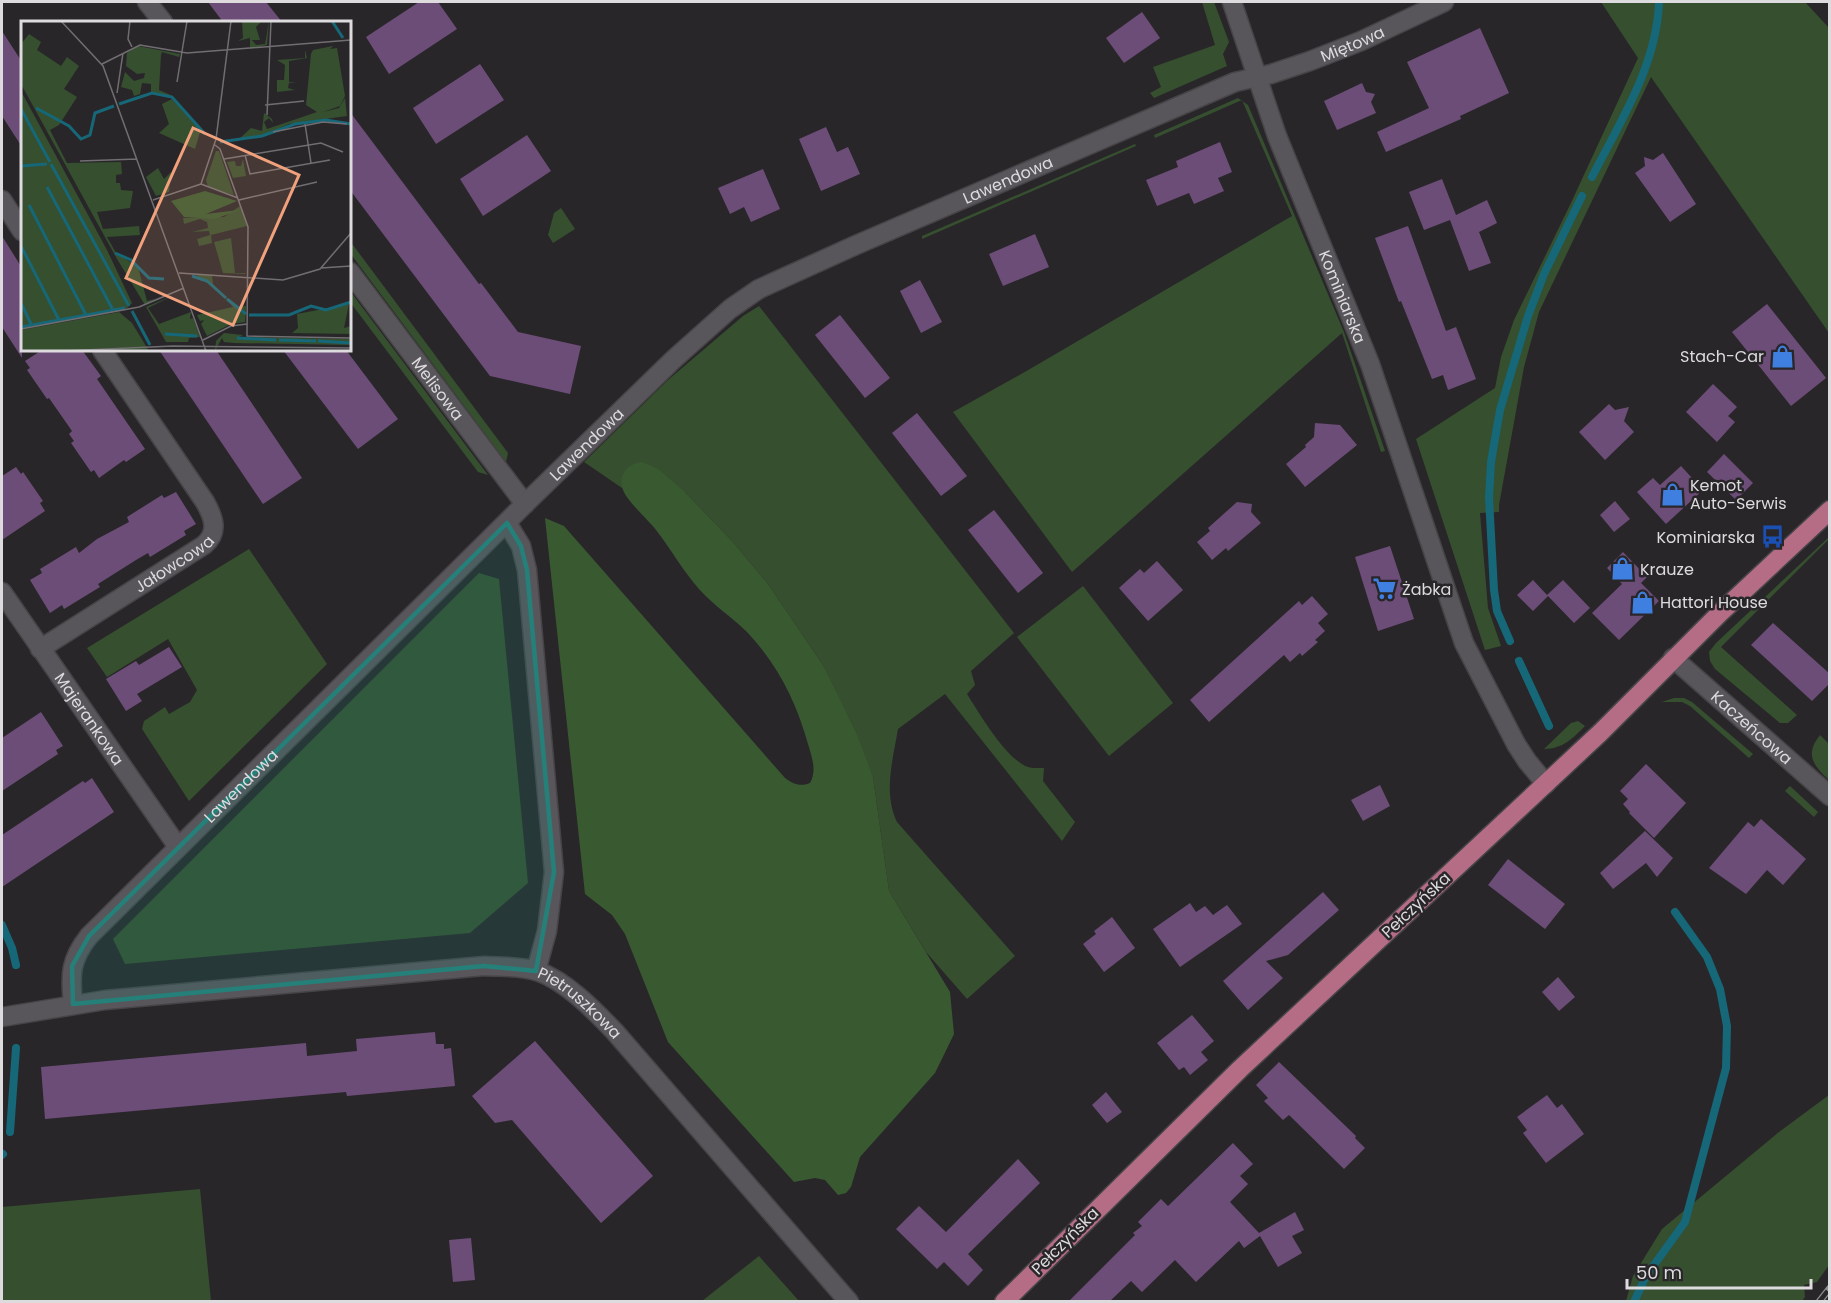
<svg xmlns="http://www.w3.org/2000/svg" width="1831" height="1303" font-family="Poppins,sans-serif">
<rect width="100%" height="100%" fill="#29262a"/>
<g fill="#354f2f">
<polygon points="1202,2 1214,2 1229,42 1223,54 1227,66 1154,98 1150,93 1161,87 1153,67 1215,45"/>
<polygon points="1601,2 1805,2 1829,28 1829,333 1651,77 1539,312 1524,367 1499,505 1499,512 1480,513 1488,608 1501,646 1485,650 1416,439 1495,388 1501,357 1514,320 1570,205 1638,58"/>
<polygon points="1238,98 1248,105 1344,332 1385,451 1381,452 1342,333 1072,572 953,412 1023,373 1292,216 1242,100 1155,138 1154,135"/>
<polygon points="1135,144 1136,146 922,239 922,236"/>
<polygon points="561,208 575,229 553,243 548,235 554,213"/>
<polygon points="350,241 508,453 506,462 350,253"/>
<polygon points="350,291 488,475 478,472 350,302"/>
<path d="M759,306L1014,633L971,671L975,685L967,694C979,713 1003,753 1022,764C1029,769 1037,768 1044,768L1043,781L1075,822L1062,841L945,694L898,729C893,759 883,793 897,822L1015,956L967,999L926,952L889,891L873,777L823,665L768,584L733,542L685,492L622,479V488L584,462L668,380L743,316Z"/>
<polygon points="1829,537 1829,539 1721,647 1797,715 1788,723 1780,723 1715,669 1710,661 1709,652 1716,643"/>
<polygon points="249,549 327,664 189,801 142,729 144,721 165,707 169,714 190,702 197,690 168,639 107,677 87,648"/>
<polygon points="479,573 499,579 528,883 470,933 125,964 113,939"/>
<polygon points="1083,586 1173,703 1109,756 1017,637"/>
<polygon points="1674,698 1684,698 1692,702 1753,754 1749,758 1690,706 1682,702 1662,702"/>
<path d="M1578,721L1585,726C1573,738 1563,749 1544,749L1571,723Z"/>
<path d="M1820,735L1829,744V780C1814,766 1804,755 1820,735Z"/>
<polygon points="1790,786 1818,812 1814,817 1785,791"/>
<polygon points="1829,1095 1829,1265 1817,1282 1804,1285 1805,1297 1802,1301 1626,1301 1633,1276 1662,1229 1779,1132"/>
<polygon points="200,1189 211,1301 2,1301 2,1207"/>
<polygon points="759,1256 799,1301 702,1301"/>
</g>
<path fill="#395a30" d="M642,462L658,469L685,492L733,542L768,584L823,665L857,735L873,777L889,891L950,992L954,1034L935,1073L860,1157L851,1187L846,1193L838,1195L825,1180L815,1178L794,1182L668,1042L625,934L612,915L585,894L545,518L564,526L785,778C793,784 800,787 810,783C817,771 812,757 808,744C796,701 778,665 747,632C732,617 713,605 699,589C683,571 671,549 656,530C647,518 625,500 622,487C619,473 629,463 642,462Z"/>
<g fill="none" stroke-linecap="round" stroke-linejoin="round">
<g stroke="#166778" stroke-width="8">
<path d="M1592,177C1620,122 1657,65 1659,2"/>
<polyline points="1510,641 1497,611 1494,590 1489,498 1491,462 1500,410 1528,316 1544,274 1582,196"/>
<polyline points="1519,661 1549,726"/>
<polyline points="2,925 12,948 16,965"/>
<polyline points="10,1132 16,1048"/>
<polyline points="2,1155 3,1154"/>
<polyline points="1634,1302 1646,1276 1685,1222 1726,1068 1727,1026 1720,989 1707,957 1675,912"/>
</g>
</g>
<g fill="#6c4d78">
<polygon points="208,2 266,2 282,22 223,22"/>
<polygon points="419,2 438,2 457,29 389,74 366,37"/>
<polygon points="1142,12 1160,38 1124,63 1106,38"/>
<polygon points="1480,28 1509,93 1460,116 1461,119 1386,152 1377,132 1429,108 1407,62"/>
<polygon points="2,31 22,62 22,147 2,116"/>
<polygon points="480,64 504,100 436,144 413,108"/>
<polygon points="1362,83 1366,92 1375,94 1371,102 1376,113 1337,130 1324,101"/>
<polygon points="350,112 479,284 481,283 518,332 581,346 570,394 490,376 350,190"/>
<polygon points="826,127 837,152 848,147 860,174 821,191 799,139"/>
<polygon points="527,135 551,171 483,216 460,179"/>
<polygon points="1220,142 1232,172 1218,178 1224,191 1194,204 1189,193 1157,206 1146,180 1178,167 1176,161"/>
<polygon points="1663,153 1696,204 1670,222 1635,173 1645,166 1644,157 1653,160"/>
<polygon points="763,169 780,209 751,222 744,207 730,214 718,188"/>
<polygon points="1442,179 1456,215 1487,200 1497,223 1479,232 1491,263 1469,271 1450,220 1424,230 1409,192"/>
<polygon points="1408,226 1446,331 1456,327 1476,379 1448,390 1443,375 1432,379 1401,301 1399,302 1375,238"/>
<polygon points="1035,234 1049,267 1003,286 989,254"/>
<polygon points="2,236 22,268 22,358 2,327"/>
<polygon points="920,280 942,322 921,333 900,291"/>
<polygon points="1767,304 1826,378 1791,406 1732,332"/>
<polygon points="840,315 890,378 865,398 815,335"/>
<polygon points="42,350 82,350 101,376 97,379 145,449 126,462 124,460 99,478 94,470 91,472 71,443 74,441 69,434 72,431 49,398 47,399 27,370 30,368 25,361"/>
<polygon points="159,350 216,350 302,478 263,504"/>
<polygon points="283,350 346,350 398,419 358,449"/>
<polygon points="1713,384 1737,407 1728,416 1735,422 1717,442 1686,412"/>
<polygon points="1609,404 1615,410 1629,407 1624,421 1634,432 1605,460 1579,432"/>
<polygon points="917,413 967,476 941,496 892,433"/>
<polygon points="1315,423 1340,425 1357,445 1305,487 1286,464 1306,447 1305,445 1314,437"/>
<polygon points="1724,454 1753,483 1736,500 1707,472"/>
<polygon points="1681,466 1703,490 1666,524 1637,492 1653,478 1660,485"/>
<polygon points="16,467 21,474 23,472 43,501 40,503 45,511 2,540 2,476"/>
<polygon points="176,492 196,524 184,531 186,535 150,557 148,553 136,560 98,584 100,587 64,609 62,605 50,613 30,580 42,573 40,569 76,547 79,553 97,539 129,522 127,517 162,495 164,498"/>
<polygon points="1615,501 1630,519 1614,532 1600,515"/>
<polygon points="1237,502 1252,504 1251,512 1261,523 1228,551 1226,548 1212,560 1197,542 1210,531 1208,528"/>
<polygon points="994,510 1043,573 1018,593 968,530"/>
<polygon points="1390,546 1414,619 1378,631 1355,557"/>
<polygon points="1623,552 1647,577 1641,583 1659,601 1619,640 1592,613 1622,584 1607,568"/>
<polygon points="1157,561 1183,590 1148,621 1119,588 1140,569 1144,573"/>
<polygon points="1533,580 1547,595 1563,580 1590,608 1574,623 1548,596 1533,611 1517,595"/>
<polygon points="1312,596 1328,614 1318,623 1325,631 1315,640 1318,642 1302,656 1300,653 1290,662 1284,655 1209,722 1190,700 1299,601 1302,605"/>
<polygon points="1773,623 1830,674 1830,683 1812,701 1751,645"/>
<polygon points="169,647 182,667 137,694 142,701 126,711 106,679 136,661 139,665"/>
<polygon points="41,712 63,746 56,750 58,754 2,791 2,738"/>
<polygon points="1646,764 1686,803 1654,838 1629,813 1630,812 1623,804 1628,799 1620,791"/>
<polygon points="92,778 114,812 2,887 2,835 83,781 85,783"/>
<polygon points="1380,785 1390,806 1363,821 1351,800"/>
<polygon points="1761,819 1806,859 1783,885 1767,870 1746,894 1709,868 1748,822 1754,827"/>
<polygon points="1645,831 1673,858 1657,877 1646,863 1613,889 1600,873"/>
<polygon points="1508,859 1565,904 1545,929 1488,885"/>
<polygon points="1323,892 1339,910 1288,955 1266,961 1283,978 1248,1010 1223,981"/>
<polygon points="1190,903 1196,912 1205,906 1213,915 1227,905 1242,924 1180,967 1153,929"/>
<polygon points="1112,917 1135,948 1104,972 1083,944 1096,934 1094,931"/>
<polygon points="1558,977 1575,997 1559,1011 1542,992"/>
<polygon points="1192,1015 1214,1041 1201,1052 1208,1060 1190,1075 1184,1067 1179,1070 1157,1043"/>
<polygon points="435,1032 436,1044 444,1044 444,1049 451,1048 455,1086 347,1096 346,1092 45,1119 41,1067 306,1043 307,1056 357,1051 356,1039"/>
<polygon points="535,1041 653,1176 601,1223 512,1120 495,1123 472,1096"/>
<polygon points="1279,1062 1356,1136 1355,1138 1365,1148 1344,1169 1289,1115 1283,1120 1264,1101 1268,1098 1256,1085"/>
<polygon points="1106,1092 1122,1112 1107,1123 1092,1105"/>
<polygon points="1547,1095 1557,1108 1562,1104 1584,1134 1546,1163 1523,1133 1527,1130 1517,1117"/>
<polygon points="1233,1143 1253,1164 1240,1176 1248,1184 1230,1202 1259,1233 1295,1212 1304,1230 1292,1236 1302,1253 1278,1267 1260,1236 1244,1248 1239,1241 1196,1282 1175,1260 1142,1292 1131,1281 1109,1302 1068,1302 1135,1235 1133,1233 1142,1226 1138,1222 1161,1199 1168,1206"/>
<polygon points="1018,1159 1040,1183 968,1254 983,1270 968,1286 944,1262 937,1269 896,1229 919,1206 946,1232"/>
<polygon points="471,1238 475,1280 453,1282 449,1240"/>
</g>
<g fill="none" stroke-linecap="round" stroke-linejoin="round">
<defs>
<g id="minor">
<polyline points="147,2 163,22"/>
<path id="s1" d="M1232,2L1277,136L1370,364L1464,643L1516,744L1527,761L1546,784"/>
<polyline points="2,200 22,231"/>
<path id="s2" d="M350,272L525,504"/>
<polyline points="507,523 521,546 527,570 554,872 547,931 536,971"/>
<path id="s3" d="M2,592L178,847"/>
<path id="s4" d="M40,649L204,545C219,532 214,518 205,502L102,350"/>
<path id="s5" d="M1673,658L1830,796"/>
<path id="s6" d="M73,1004C70,975 70,960 89,936L533,496L674,359L730,309L759,289L856,245L1235,82L1271,74L1310,61L1361,41L1444,2"/>
<path id="s7" d="M2,1017L105,1000L484,966C501,967 521,966 537,971C566,981 594,1010 615,1032L849,1302"/>
</g>
<polyline id="major" points="1004,1302 1240,1069 1601,732 1720,613 1830,510"/>
</defs>
<use href="#minor" stroke="#474448" stroke-width="21"/>
<use href="#major" stroke="#474448" stroke-width="21"/>
<use href="#minor" stroke="#59565b" stroke-width="18"/>
<use href="#major" stroke="#b46d85" stroke-width="18"/>
<defs>
<polyline id="rail" points="1819,1302 1830,1288"/>
</defs>
<use href="#rail" stroke="#939094" stroke-width="7"/>
<use href="#rail" stroke="#29262a" stroke-width="4.5" stroke-dasharray="14" stroke-linecap="butt"/>
</g>
<path fill="#248079" fill-opacity="0.2" stroke="#248079" stroke-width="4.5" stroke-linejoin="round" d="M507,523L521,546L527,570L554,872L536,971L484,966L73,1004L72,966L89,936Z"/>
<defs>
<symbol id="shop-bare" viewBox="-9 -9 18 18"><path d="M-5-2.5h2.3a2.7 3.5 0 0 1 5.4 0H5L5.5 6h-11ZM-1.5-2.5h3a1.5 2.3 0 0 0-3 0Z" fill="#3f7fe0" stroke="#29262a" stroke-width="2.5" paint-order="stroke"/></symbol>
<symbol id="bus-bare" viewBox="-9 -9 18 18"><path d="M-5-6H5V4H4V6H2V4H-2V6H-4V4H-5ZM-3.5-4V0h7V-4ZM-3.5 1.2v1.5H-2V1.2ZM2 1.2v1.5H3.5V1.2Z" fill="#1a4fb4" stroke="#29262a" stroke-width="2.5" paint-order="stroke"/></symbol>
<symbol id="supermarket-bare" viewBox="-9 -9 18 18"><path d="M-6-5.5h2.5l.6 2H6L4.5 2H-2.5L-4.4-4H-6ZM-1.5 3.2a1.3 1.3 0 1 0 .1 0ZM3 3.2a1.3 1.3 0 1 0 .1 0Z" fill="#3f7fe0" stroke="#29262a" stroke-width="2.5" paint-order="stroke"/></symbol>
</defs>
<g fill-rule="evenodd">
<use href="#shop-bare" x="1766" y="340" width="33" height="33"/>
<use href="#shop-bare" x="1656" y="478" width="33" height="33"/>
<use href="#bus-bare" x="1756" y="520" width="33" height="33"/>
<use href="#shop-bare" x="1606" y="552" width="33" height="33"/>
<use href="#supermarket-bare" x="1368" y="572" width="33" height="33"/>
<use href="#shop-bare" x="1626" y="586" width="33" height="33"/>
</g>
<g text-anchor="middle" dominant-baseline="central" stroke-width="5" stroke-linejoin="round" paint-order="stroke">
<g font-size="16" fill="#dddbde" stroke="#29262a">
<text stroke="none"><textPath href="#s6" startOffset="1647">Miętowa</textPath></text>
<text stroke="none"><textPath href="#s6" startOffset="1276">Lawendowa</textPath></text>
<text stroke="none"><textPath href="#s1" startOffset="315">Kominiarska</textPath></text>
<text stroke="none"><textPath href="#s2" startOffset="146">Melisowa</textPath></text>
<text stroke="none"><textPath href="#s6" startOffset="772">Lawendowa</textPath></text>
<text stroke="none"><textPath href="#s4" startOffset="159">Jałowcowa</textPath></text>
<text stroke="none"><textPath href="#s3" startOffset="154">Majerankowa</textPath></text>
<text stroke="none"><textPath href="#s5" startOffset="105">Kaczeńcowa</textPath></text>
<text stroke="none"><textPath href="#s6" startOffset="286">Lawendowa</textPath></text>
<text transform="translate(1416 905) rotate(-43)">Pełczyńska</text>
<text stroke="none"><textPath href="#s7" startOffset="592">Pietruszkowa</textPath></text>
<text transform="translate(1065 1241) rotate(-45)">Pełczyńska</text>
</g>
<g font-size="16" fill="#dddbde" stroke="#29262a" text-anchor="start">
<text x="1764" y="356" text-anchor="end">Stach-Car</text>
<text x="1690" y="485">Kemot<tspan x="1690" dy="18">Auto-Serwis</tspan></text>
<text x="1755" y="537" text-anchor="end">Kominiarska</text>
<text x="1640" y="569">Krauze</text>
<text x="1402" y="589">Żabka</text>
<text x="1660" y="602">Hattori House</text>
</g>
</g>
<g transform="translate(21 21)">
<rect width="330" height="330" fill="#29262a"/>
<path d="M221,0H241L235,6L239,19H231L235,24L244,23L248,0L246,24L229,28V17L217,20L222,17ZM8,13L20,21L16,29L40,45L46,36L58,45L43,68L56,76L38,104L29,109L46,142L100,141L101,153L95,154V162H99L100,169L112,170L109,187L76,191L82,208L118,205L119,214L86,216L95,232L117,246L126,280L134,278L124,284L96,238L0,63V23ZM117,25L159,33L158,36L141,31L140,34L138,69L152,75L130,72V63L121,62L119,73L113,75L111,69L100,66L104,51L113,60L123,57L124,52L116,53L105,45L106,32ZM312,25L309,28L316,27L324,75L319,85L302,91L318,87L324,77L326,95L268,103L241,115L218,118L230,107L241,110L243,92L251,98L252,102L248,97L243,101L246,108L296,91L285,84L290,33L292,29ZM284,29L286,37L268,40V61L275,62H268L267,67L274,69L256,71V59H263L264,44L256,39L284,37ZM0,70L86,229L111,282L106,287L0,307ZM151,78L180,108L174,128L138,112L148,103L141,83ZM195,130H198L213,174L187,166L185,159ZM222,138L225,155L212,157L206,141L214,140L215,145H220ZM137,147L143,158L150,151L148,171L135,175L125,156ZM219,185L226,205L190,214L191,222L178,225L176,218L189,214L188,210L171,211L187,207L186,201L179,198L163,203L162,197L203,196ZM210,217L214,252H225V244V252L224,253L202,252L191,251L202,252L193,221ZM175,254H191L192,263L214,286L225,285L224,301L210,303L186,315L180,303L183,299L179,300L176,294L212,286L197,269ZM151,275L127,287L138,303L170,291L169,298L172,297L179,316L168,317L167,321H145L125,286ZM328,283L323,307L330,305V313L271,312L277,307L276,293ZM98,291L111,302L128,330H0V309ZM203,312L222,314L218,316L330,318V324L213,322L203,321L201,317L194,330L195,320Z" fill="#354f2f"/>
<path d="M184,170L216,180L185,193L218,189L194,198L163,196L150,180Z" fill="#395a30"/>
<path fill="none" stroke="#166778" stroke-width="3" d="M311,0L322,17M98,83L131,72L151,76L184,113M15,87L48,105L60,118L69,114L74,92L93,85M0,88L29,141M199,121L241,115L274,103L305,99L330,103M30,143L108,285M0,145L26,143M26,166L92,289M8,184L65,294M0,225L38,299M94,232L110,239L128,257L143,258M171,255L186,260L205,277M206,278L225,293M0,282L10,303M111,290L129,324M228,294H268L290,285L305,289L330,281M0,306L104,287M144,313L176,315M216,317L255,319M258,319L295,320M297,320L330,322"/>
<path fill="none" stroke="#716e72" stroke-width="1.5" d="M40,0L82,45L185,330M109,0L107,18L111,26M81,43L119,24L166,32L330,19M156,61L166,0M96,72L102,32M244,84L283,80M246,94L250,0M284,103L290,142M252,111L302,101L326,103M194,124L199,128L227,206L226,315L330,317M224,134L229,153L309,139M203,138L300,122L322,131M59,140L116,138M180,163L195,118L210,0M180,163L217,177M132,179L180,163M218,179L296,161M300,247L330,245M158,252L262,259L299,248L330,212M0,308L118,286L163,267M182,319L210,305L226,303M41,330L152,325L330,327"/>
<path fill="#f1a17c" fill-opacity="0.15" stroke="#f1a17c" stroke-width="3" d="M172,107L278,154L212,304L105,257Z"/>
<rect width="330" height="330" fill="none" stroke="#dddbde" stroke-width="3"/>
</g>
<rect width="1831" height="1303" fill="none" stroke="#dddbde" stroke-width="6"/>
<path d="M1627 1279v9h184v-9" fill="none" stroke="#dddbde" stroke-width="3"/>
<text x="1636" y="1279" font-size="18" fill="#dddbde" stroke="#29262a" stroke-width="4.5" paint-order="stroke">50 m</text>
</svg>
